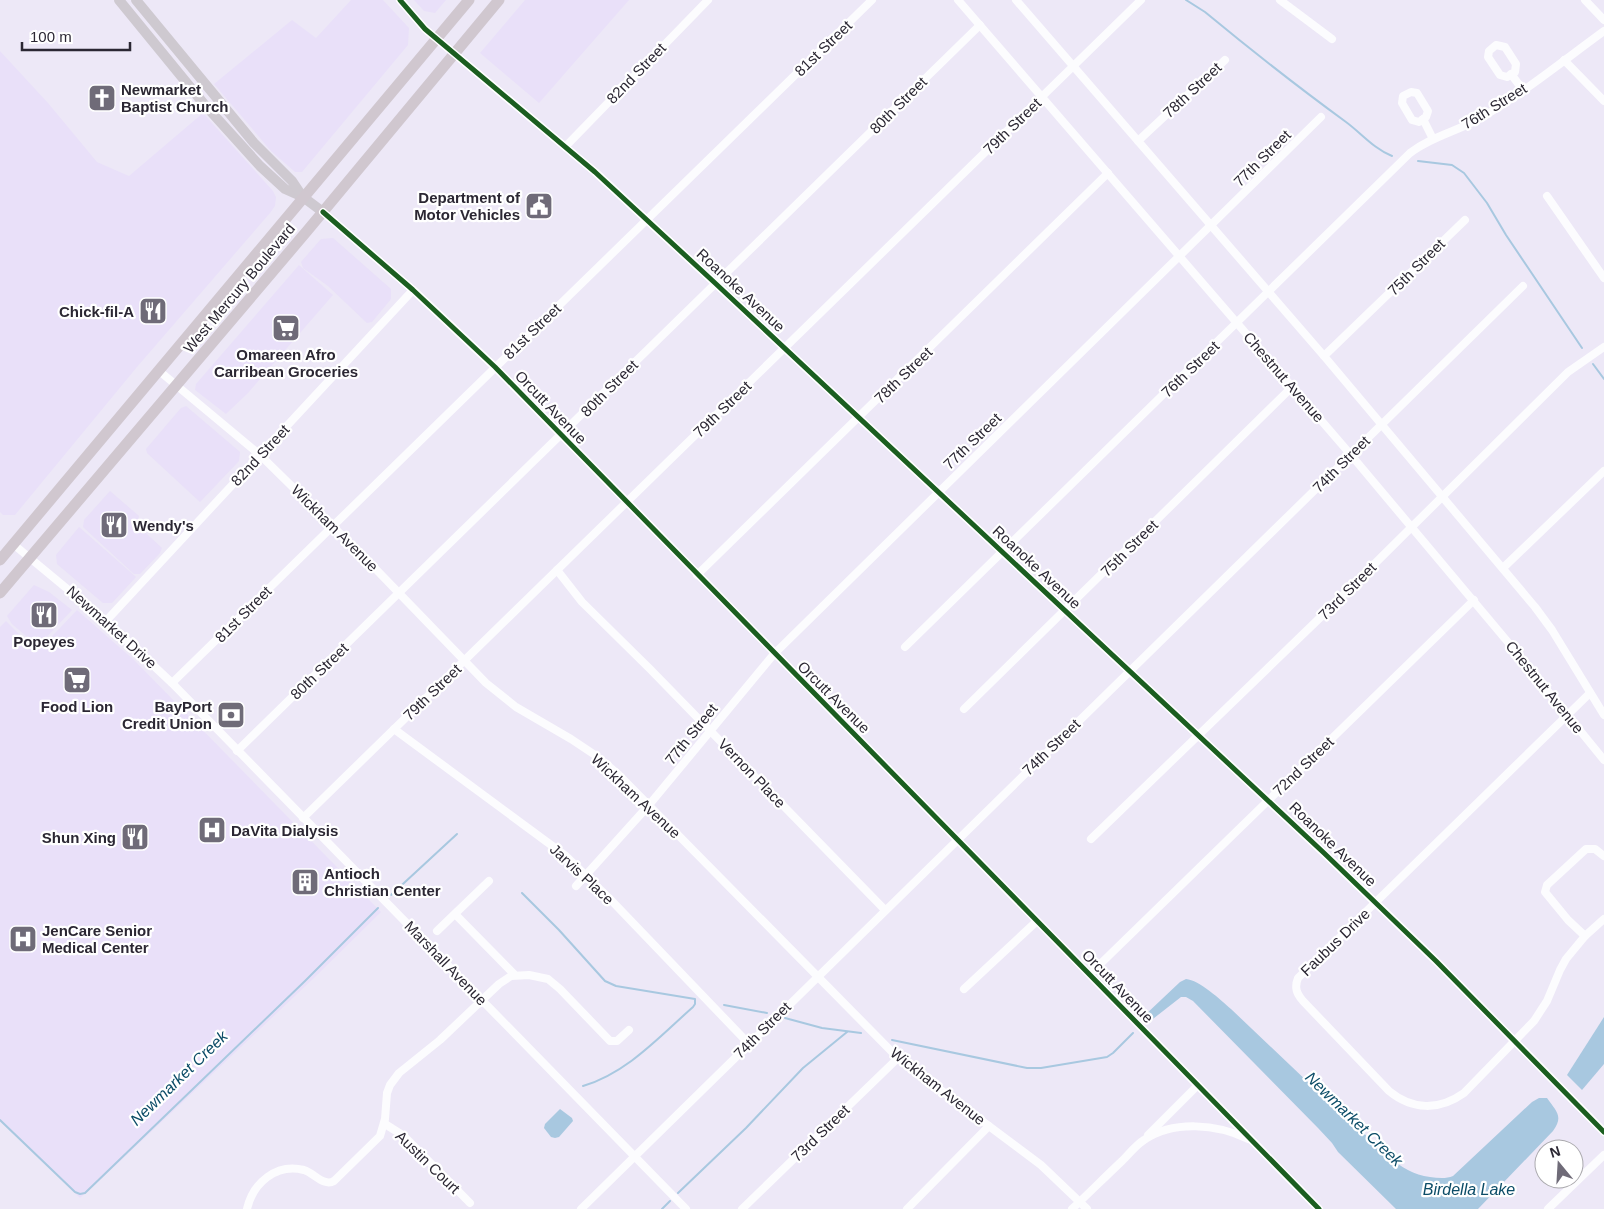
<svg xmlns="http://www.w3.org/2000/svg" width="1604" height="1209" font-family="Helvetica,sans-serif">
<rect width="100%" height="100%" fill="#ede8f7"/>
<g fill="#e9e0f9">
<polygon points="351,0 383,0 409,28 408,45 302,172 295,172 271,151 214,84 292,20 316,38"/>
<polygon points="414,0 446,0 435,13 424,11"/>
<polygon points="525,0 629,0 539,103 480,53"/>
<polygon points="0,51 48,103 97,162 129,176 203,113 273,191 276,197 275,206 270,213 137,367 15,515 3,515 0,512"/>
<polygon points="333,238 391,289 391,299 372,322 367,323 328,286 303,268 301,262 321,239"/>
<polygon points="299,265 333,295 248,393 226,414 195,390 196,384"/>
<polygon points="186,406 240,452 239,461 200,502 147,453 146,449 181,408"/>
<polygon points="110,491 139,516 137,525 162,548 160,553 140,574 134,574 83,527 84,520"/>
<polygon points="79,527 136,577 112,603 103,603 57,564 56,555"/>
<polygon points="34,585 49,592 72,610 38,646 12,624 7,616"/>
<polygon points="77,610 134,660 381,912 315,977 97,1183 80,1198 0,1120 0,627 6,621 37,652"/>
</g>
<g fill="#a8c8e0">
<path d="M1186,979C1199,980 1221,1000 1231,1009L1352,1124L1355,1125C1378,1145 1398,1173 1430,1177C1438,1178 1446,1179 1453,1176L1532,1102L1539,1098H1547C1556,1111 1564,1116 1553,1131L1478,1209H1396L1338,1152L1332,1143L1318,1128L1193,1001L1186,997H1181L1149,1022L1144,1016L1180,982Z"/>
<polygon points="1604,1017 1604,1064 1582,1090 1567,1075"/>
<polygon points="560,1109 572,1118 573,1121 559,1137 555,1138 551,1137 544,1128 545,1124"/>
</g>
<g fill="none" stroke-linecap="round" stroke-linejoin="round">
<g stroke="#a8c8e0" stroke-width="2">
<path d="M1186,0L1205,12C1251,50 1298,87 1346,122C1361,133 1374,149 1392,156"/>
<polyline points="1418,161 1452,165 1464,173 1487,203 1506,235 1582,348"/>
<polyline points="1593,364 1604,379"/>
<path d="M522,893L559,930L605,981L616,986L695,999V1004L693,1007C659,1037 627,1073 583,1086"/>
<polyline points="391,895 457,834"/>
<polyline points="724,1005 767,1013"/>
<polyline points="785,1018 822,1028 861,1033"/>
<polyline points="892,1040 1027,1068 1041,1068 1107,1057 1113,1053 1133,1033"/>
<polyline points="0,1120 75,1192 80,1194 85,1193 305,981 378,908"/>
<polyline points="678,1193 746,1128 803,1068 847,1032"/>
<polyline points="662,1209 670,1201"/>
</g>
<g stroke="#fcfcfe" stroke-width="8">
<polyline points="400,0 425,29 595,172 715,283 1324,853 1436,961 1604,1132"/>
<polyline points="958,0 1351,455 1512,647 1604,760"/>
<polyline points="1016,0 1324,356 1535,607 1552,630 1604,715"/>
<polyline points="1280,0 1332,39"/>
<polyline points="1585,0 1604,20"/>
<polygon points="1496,45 1505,47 1516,64 1515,72 1507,77 1500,75 1488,57 1489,51"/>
<polyline points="1564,60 1604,101"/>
<polyline points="1511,74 1523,90"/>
<polygon points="1411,92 1417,93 1428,111 1426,117 1419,122 1412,120 1402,103 1403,96"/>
<polyline points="1423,119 1433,139"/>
<polyline points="1138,141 1225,60"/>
<polyline points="565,147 708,0"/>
<polyline points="1547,196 1604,278"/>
<polyline points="323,212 413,290 495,367 1319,1209"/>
<polyline points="1324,356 1465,220"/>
<polyline points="158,370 260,455 366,559 486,683 516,707 571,739 595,755 618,774 898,1058 1041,1165 1087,1209"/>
<polyline points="13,544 106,621 172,683 686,1209"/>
<polyline points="1503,568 1604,471"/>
<polyline points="557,570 582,602 650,669 885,910"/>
<polyline points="697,575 1108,173"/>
<polyline points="106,621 413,290"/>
<path d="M905,647L1410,153C1432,136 1459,131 1482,117C1525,92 1564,60 1604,31"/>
<polyline points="172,683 872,0"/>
<polyline points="964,709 1292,387"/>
<polyline points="394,729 566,856 610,899 749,1044"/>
<polyline points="237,751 980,25"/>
<polyline points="303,818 1141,0"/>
<polyline points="1091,839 1328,610 1568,372 1604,347"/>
<polyline points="1604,856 1595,849 1586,849 1547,885 1545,892 1568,920 1585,936 1604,919"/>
<polyline points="576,886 649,805 774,654 1321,117"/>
<polyline points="455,914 514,974"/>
<polyline points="437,931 489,881"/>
<path d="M1585,936L1566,959L1560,970L1547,1001L1534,1021L1464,1093C1439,1111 1412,1110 1389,1091L1303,1001C1297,994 1294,988 1298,978L1590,693"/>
<polyline points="1090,974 1474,600"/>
<polyline points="964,989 1037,921"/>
<polyline points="385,1124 404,1136 470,1203"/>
<polyline points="1148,1135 1198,1085"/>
<path d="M247,1209C253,1183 276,1163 304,1170C314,1173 324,1187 334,1181L380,1136L385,1119L387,1093L390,1085L399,1073L440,1040L499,984L511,976L529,975L548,979L560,989L610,1041H617L629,1030"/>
<polyline points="581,1209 1523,286"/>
<polyline points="742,1209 898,1058"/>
<polyline points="907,1209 989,1126"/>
<path d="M1072,1209C1089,1193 1105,1177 1122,1161C1129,1154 1136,1145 1144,1140C1174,1120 1217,1124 1248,1139"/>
<polyline points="1548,1209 1604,1155"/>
</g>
<g stroke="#cec9d0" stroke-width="10">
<polyline points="119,0 204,104 260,166 285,189 303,197 323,212"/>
<polyline points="136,0 254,143 292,181 302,196"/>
</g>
<g stroke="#d0c7cf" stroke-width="11">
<polyline points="0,560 469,0"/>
<polyline points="0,593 307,231 499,0"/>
</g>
<defs>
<g id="cycleway">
<polyline points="400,0 425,29 595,172 715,283 1324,853 1436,961 1604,1132"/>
<polyline points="323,212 413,290 495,367 1319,1209"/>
</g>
</defs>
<use href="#cycleway" stroke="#fff" stroke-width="8"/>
<use href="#cycleway" stroke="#1b5e20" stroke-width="5"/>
</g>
<defs>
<symbol id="church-square" viewBox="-11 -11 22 22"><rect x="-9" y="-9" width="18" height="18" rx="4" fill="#6f6b78" stroke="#fff"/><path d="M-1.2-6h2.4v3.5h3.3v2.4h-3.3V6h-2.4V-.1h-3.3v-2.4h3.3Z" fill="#fff"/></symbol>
<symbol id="civic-square" viewBox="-11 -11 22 22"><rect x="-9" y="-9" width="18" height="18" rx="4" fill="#6f6b78" stroke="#fff"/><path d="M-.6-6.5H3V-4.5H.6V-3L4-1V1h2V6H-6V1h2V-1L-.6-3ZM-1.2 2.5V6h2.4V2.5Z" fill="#fff"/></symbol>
<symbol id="restaurant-square" viewBox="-11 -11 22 22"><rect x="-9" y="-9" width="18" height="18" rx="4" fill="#6f6b78" stroke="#fff"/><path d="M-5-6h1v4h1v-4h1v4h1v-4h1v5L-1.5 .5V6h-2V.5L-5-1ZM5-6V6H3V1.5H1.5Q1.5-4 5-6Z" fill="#fff"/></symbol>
<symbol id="supermarket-square" viewBox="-11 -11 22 22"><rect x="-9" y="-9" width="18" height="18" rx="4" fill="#6f6b78" stroke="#fff"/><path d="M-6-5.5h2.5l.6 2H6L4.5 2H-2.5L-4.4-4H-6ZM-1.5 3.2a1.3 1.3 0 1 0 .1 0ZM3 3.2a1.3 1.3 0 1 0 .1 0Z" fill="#fff"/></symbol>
<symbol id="bank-square" viewBox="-11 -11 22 22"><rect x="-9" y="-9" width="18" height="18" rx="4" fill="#6f6b78" stroke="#fff"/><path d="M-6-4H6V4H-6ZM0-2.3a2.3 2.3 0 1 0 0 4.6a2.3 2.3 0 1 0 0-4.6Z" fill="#fff"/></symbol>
<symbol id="hospital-square" viewBox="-11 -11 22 22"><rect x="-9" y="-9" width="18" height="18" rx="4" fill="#6f6b78" stroke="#fff"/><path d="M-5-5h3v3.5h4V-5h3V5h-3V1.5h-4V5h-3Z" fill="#fff"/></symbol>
<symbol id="building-square" viewBox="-11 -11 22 22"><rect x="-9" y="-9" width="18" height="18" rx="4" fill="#6f6b78" stroke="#fff"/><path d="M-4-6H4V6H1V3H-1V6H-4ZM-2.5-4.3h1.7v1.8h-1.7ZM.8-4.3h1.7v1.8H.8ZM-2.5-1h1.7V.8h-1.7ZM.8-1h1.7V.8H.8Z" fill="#fff"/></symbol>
</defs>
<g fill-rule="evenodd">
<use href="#church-square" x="86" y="82" width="32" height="32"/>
<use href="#civic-square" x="523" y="190" width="32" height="32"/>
<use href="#restaurant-square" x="137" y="295" width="32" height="32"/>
<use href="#supermarket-square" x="270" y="312" width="32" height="32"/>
<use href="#restaurant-square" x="98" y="509" width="32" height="32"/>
<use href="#restaurant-square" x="28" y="599" width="32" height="32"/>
<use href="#supermarket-square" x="61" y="664" width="32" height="32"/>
<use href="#bank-square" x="215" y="699" width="32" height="32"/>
<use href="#hospital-square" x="196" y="814" width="32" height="32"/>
<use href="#restaurant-square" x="119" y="821" width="32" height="32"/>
<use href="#building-square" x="289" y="866" width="32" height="32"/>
<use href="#hospital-square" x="7" y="923" width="32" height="32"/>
</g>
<g text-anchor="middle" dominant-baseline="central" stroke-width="4.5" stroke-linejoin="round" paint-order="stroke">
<g font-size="15" fill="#2b2733" stroke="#fff">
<text transform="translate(823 48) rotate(-44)">81st Street</text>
<text transform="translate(636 73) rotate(-46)">82nd Street</text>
<text transform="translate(1192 90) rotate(-43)">78th Street</text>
<text transform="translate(898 105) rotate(-45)">80th Street</text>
<text transform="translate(1494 106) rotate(-32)">76th Street</text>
<text transform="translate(1012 126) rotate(-44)">79th Street</text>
<text transform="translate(1262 158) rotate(-45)">77th Street</text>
<text transform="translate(1416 267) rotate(-45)">75th Street</text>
<text transform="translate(239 288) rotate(-50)">West Mercury Boulevard</text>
<text transform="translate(741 290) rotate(43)">Roanoke Avenue</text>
<text transform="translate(532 331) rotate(-44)">81st Street</text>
<text transform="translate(1190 369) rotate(-44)">76th Street</text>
<text transform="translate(903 375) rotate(-44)">78th Street</text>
<text transform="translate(1284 377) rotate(49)">Chestnut Avenue</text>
<text transform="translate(609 388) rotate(-45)">80th Street</text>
<text transform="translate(551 407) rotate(46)">Orcutt Avenue</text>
<text transform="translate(722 409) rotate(-44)">79th Street</text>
<text transform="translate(972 441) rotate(-44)">77th Street</text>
<text transform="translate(260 455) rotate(-47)">82nd Street</text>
<text transform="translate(1341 464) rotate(-45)">74th Street</text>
<text transform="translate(335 528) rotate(45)">Wickham Avenue</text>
<text transform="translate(1129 548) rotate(-45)">75th Street</text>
<text transform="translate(1037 567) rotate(43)">Roanoke Avenue</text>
<text transform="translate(1347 591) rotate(-45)">73rd Street</text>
<text transform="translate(243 614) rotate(-45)">81st Street</text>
<text transform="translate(112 627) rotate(42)">Newmarket Drive</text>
<text transform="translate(319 671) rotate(-44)">80th Street</text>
<text transform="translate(1545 687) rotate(51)">Chestnut Avenue</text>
<text transform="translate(432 692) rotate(-44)">79th Street</text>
<text transform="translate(834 697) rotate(45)">Orcutt Avenue</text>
<text transform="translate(691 734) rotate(-51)">77th Street</text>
<text transform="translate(1051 747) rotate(-44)">74th Street</text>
<text transform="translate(1303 766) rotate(-44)">72nd Street</text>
<text transform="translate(752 773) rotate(46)">Vernon Place</text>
<text transform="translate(636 796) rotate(43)">Wickham Avenue</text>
<text transform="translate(1333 844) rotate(44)">Roanoke Avenue</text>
<text transform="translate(582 874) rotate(43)">Jarvis Place</text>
<text transform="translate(1335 942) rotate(-44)">Faubus Drive</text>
<text transform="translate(446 963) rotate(46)">Marshall Avenue</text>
<text transform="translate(1118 986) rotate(46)">Orcutt Avenue</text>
<text transform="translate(762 1030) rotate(-45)">74th Street</text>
<text transform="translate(938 1086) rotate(38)">Wickham Avenue</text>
<text transform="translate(820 1133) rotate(-44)">73rd Street</text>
<text transform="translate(428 1162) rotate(44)">Austin Court</text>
</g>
<g font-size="15" font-weight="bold" fill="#2b2733" stroke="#fff" text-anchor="start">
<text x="121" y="89">Newmarket<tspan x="121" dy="17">Baptist Church</tspan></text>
<text x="520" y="197" text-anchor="end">Department of<tspan x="520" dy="17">Motor Vehicles</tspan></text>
<text x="134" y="311" text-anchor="end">Chick-fil-A</text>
<text x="286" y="354" text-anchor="middle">Omareen Afro<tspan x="286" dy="17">Carribean Groceries</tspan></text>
<text x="133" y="525">Wendy's</text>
<text x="44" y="641" text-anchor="middle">Popeyes</text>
<text x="77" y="706" text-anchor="middle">Food Lion</text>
<text x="212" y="706" text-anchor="end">BayPort<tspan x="212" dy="17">Credit Union</tspan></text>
<text x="231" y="830">DaVita Dialysis</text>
<text x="116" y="837" text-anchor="end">Shun Xing</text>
<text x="324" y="873">Antioch<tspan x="324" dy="17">Christian Center</tspan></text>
<text x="42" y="930">JenCare Senior<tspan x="42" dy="17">Medical Center</tspan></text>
</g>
<g font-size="16" font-style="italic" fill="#0b4c67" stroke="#fff">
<text transform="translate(179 1078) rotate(-44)">Newmarket Creek</text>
<text transform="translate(1354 1119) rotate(44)">Newmarket Creek</text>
<text x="1469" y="1189">Birdella Lake</text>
</g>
</g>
<g transform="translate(1559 1164) rotate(342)"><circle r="24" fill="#ffffff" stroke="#aaa9ad"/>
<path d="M0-4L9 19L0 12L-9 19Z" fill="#6f6b78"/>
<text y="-8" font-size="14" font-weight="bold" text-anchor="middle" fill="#2b2733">N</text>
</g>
<path d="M22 42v8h108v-8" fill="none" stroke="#2b2733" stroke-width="2.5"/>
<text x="30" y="42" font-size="15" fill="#2b2733" stroke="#ffffff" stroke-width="4" paint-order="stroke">100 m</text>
</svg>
